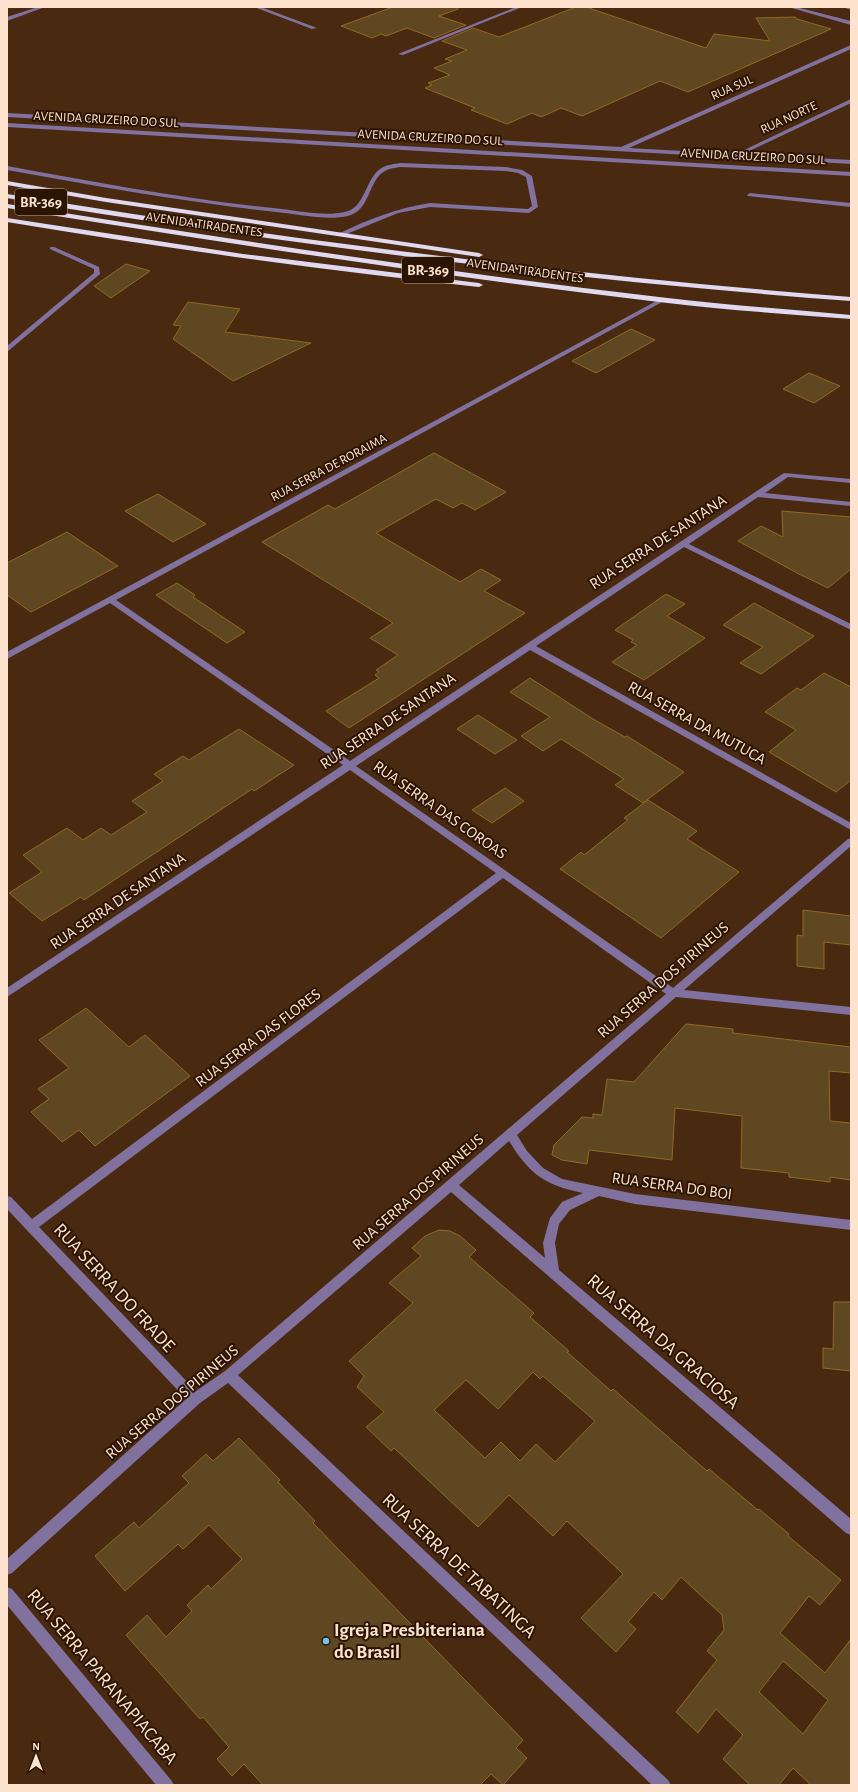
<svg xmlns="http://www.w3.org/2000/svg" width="858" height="1792" font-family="'Alegreya Sans',sans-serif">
<rect width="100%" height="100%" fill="#492a10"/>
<g fill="#5f4821" stroke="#906a22" fill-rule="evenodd">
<polygon points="393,7 458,7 458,9 439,16 466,25 434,38 407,28 386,36 381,34 372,38 341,26"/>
<polygon points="576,7 586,7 706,48 714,34 770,41 756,18 795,17 797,19 831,29 688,92 660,81 582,116 561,108 541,117 532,113 507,124 471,110 475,108 425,88 432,85 428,83 450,75 434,68 452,61 445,59 467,50 442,41 473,28 499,37"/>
<polygon points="126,264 150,271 111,298 94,286"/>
<polygon points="188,302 240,309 225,332 311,343 233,381 173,339 181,326 173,325"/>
<polygon points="631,329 655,340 596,373 572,361"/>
<polygon points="809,373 840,386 814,403 783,389"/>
<polygon points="434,453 506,492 475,510 462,503 453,508 436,499 376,533 460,582 481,569 501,580 484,591 525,613 349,728 326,711 379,678 375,675 379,672 376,670 398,655 370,638 393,623 262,542 328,505 335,509"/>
<polygon points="158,494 206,524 173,542 125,511"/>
<polygon points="782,511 851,517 851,569 828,588 799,574 738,541 761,526 783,537"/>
<polygon points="67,532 118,566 31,612 7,595 7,563"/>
<polygon points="177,583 195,595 193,597 245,632 227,643 156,595"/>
<polygon points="666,594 685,604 667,616 705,638 644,680 612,662 637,645 631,642 633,640 615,630"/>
<polygon points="754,603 814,636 761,674 740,663 763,647 723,625"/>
<polygon points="824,673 851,687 851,780 836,792 769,752 796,730 765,712 797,688 801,690"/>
<polygon points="530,678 593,719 625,737 627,736 684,772 643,803 615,785 624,779 561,739 543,751 521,736 550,717 510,692"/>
<polygon points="478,715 517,740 495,754 457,729"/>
<polygon points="239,729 294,765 254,791 252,789 84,900 81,897 42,921 9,893 42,872 23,855 67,828 83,840 101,828 111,835 147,812 132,801 163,781 154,774 183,756 189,760"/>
<polygon points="505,788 524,801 492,823 472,810"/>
<polygon points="648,800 697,831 687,839 739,872 661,938 560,869 581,852 584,855 628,820 624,818"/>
<polygon points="803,910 851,916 851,945 824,942 824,969 797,966 797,935 803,936"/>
<polygon points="86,1008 129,1047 145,1035 190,1076 95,1146 79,1130 62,1142 31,1112 49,1099 38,1089 69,1068 39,1040"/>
<polygon points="686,1024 733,1029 733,1033 851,1047 851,1073 829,1071 830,1121 851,1123 851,1180 830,1177 830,1182 789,1177 789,1173 741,1168 742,1116 675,1108 672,1160 589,1150 587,1164 562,1160 552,1155 554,1145 582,1117 593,1118 593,1114 602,1115 607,1079 634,1082"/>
<path d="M439,1230L450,1231L460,1236L476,1250L469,1257L534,1313L530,1317L569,1351L567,1352L611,1391L613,1389L707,1471L709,1469L758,1510L759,1509L789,1534L788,1536L841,1580L820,1605L809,1596L780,1633L825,1673L851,1639V1785H811L793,1768L779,1785H750L723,1759L743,1735L716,1709L698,1733L676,1712L717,1660L707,1651L724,1630L722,1615L681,1577L662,1600L654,1592L628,1622L636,1629L616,1652L581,1618L623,1574L567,1521L553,1536L509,1495L478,1527L394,1448L391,1451L366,1427L384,1412L357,1387L364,1376L349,1361L413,1303L389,1283L421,1256L412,1248L425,1236ZM533,1372L540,1379L543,1376L595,1421L555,1462L536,1444L520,1461L501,1442L485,1458L434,1410L466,1380L498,1409ZM783,1661L828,1700L803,1734L759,1692Z"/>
<polygon points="834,1302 851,1302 851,1371 823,1368 823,1348 833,1349"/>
<polygon points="239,1438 280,1480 278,1482 315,1521 313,1523 523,1740 516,1748 527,1758 503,1785 491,1774 480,1785 263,1785 244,1764 232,1776 217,1759 229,1747 203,1717 200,1719 126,1635 147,1615 166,1637 192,1611 187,1605 208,1585 211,1589 242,1559 209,1525 183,1549 178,1544 125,1591 95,1556 134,1522 139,1528 189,1483 182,1476 206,1454 213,1461"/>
</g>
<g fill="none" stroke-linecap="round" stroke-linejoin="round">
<g fill="#80719f" fill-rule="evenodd">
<polygon points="38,7 45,7 7,21 7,17"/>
<polygon points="254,7 261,7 317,28 312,29"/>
<polygon points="516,7 522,7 403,55 398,54"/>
<polygon points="788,7 796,7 851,21 851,25"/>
<polygon points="845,7 851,7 851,10 845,8"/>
<polygon points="851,45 851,49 629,148 736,154 851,99 851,103 743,154 851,160 851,164 7,117 7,113 621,147"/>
<polygon points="7,123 851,172 851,176 7,127"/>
<path d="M400,163L506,167L522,170L532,176L538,207L529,213L430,207L398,213L342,236L340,235V233C369,219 398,208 430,203L528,209L532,206L526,177L518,173L506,171L400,167C395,168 390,168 385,171C368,180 371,210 348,216C325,221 299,214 276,212C185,202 96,186 7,170V166C95,182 183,199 273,208C296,210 322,217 345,212C365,208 365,180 380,169C385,165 394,164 400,163Z"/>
<polygon points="750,193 851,203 851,207 748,196 747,195"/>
<polygon points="50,247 54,247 99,267 100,274 7,352 7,346 94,273 94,269 50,249"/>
<path d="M662,298L664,299V301L116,600L350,761L784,473L851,479V483L788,477L765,493L851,502V506L758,497L689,544L851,624V630L684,547L536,646L851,823V830L530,650L356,766L673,988L848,839L851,838V846L684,990L851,1007V1015L676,997L517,1135L527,1151L543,1168L562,1179L635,1194L851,1220V1230L635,1204L599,1196L570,1210L559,1224L555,1243L559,1270L851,1519V1535L846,1533L451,1192L238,1375L668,1780L671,1785H652L228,1383L200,1403L12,1573L7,1575V1559L186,1399L7,1209V1196L11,1197L32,1219L496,873L350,770L7,997V988L343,765L110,603L7,659V652ZM503,878L666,994L225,1371L196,1391L39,1227ZM509,1141C530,1175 545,1185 583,1193L562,1202L550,1218L543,1243L545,1258L459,1185Z"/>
<polygon points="7,1587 12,1589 171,1780 174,1785 156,1785 7,1605"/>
</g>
<g fill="#e0d9f0" fill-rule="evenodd">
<polygon points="7,181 106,198 479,253 483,255 479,257 106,202 7,185"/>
<path d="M7,194C287,240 568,275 851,297V301C583,281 316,248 51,206L7,198Z"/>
<path d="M7,204C224,238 441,272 659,297C723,305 787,309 851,315V319C787,314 723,310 659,302C441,276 224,243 7,208Z"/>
<path d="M7,218L243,254L479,283L483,285L479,287C321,270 164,248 7,222Z"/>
</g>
</g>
<circle fill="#72c1f5" stroke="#2b1401" stroke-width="1.5" cx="326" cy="1641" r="4"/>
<g text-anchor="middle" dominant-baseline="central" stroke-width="4" stroke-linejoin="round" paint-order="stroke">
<g font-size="13" fill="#fde2ce" stroke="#2b1401">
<text transform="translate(732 88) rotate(-24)">RUA SUL</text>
<text transform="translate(789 118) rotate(-25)">RUA NORTE</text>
<text transform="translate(106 120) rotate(3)">AVENIDA CRUZEIRO DO SUL</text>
<text transform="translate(430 138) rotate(3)">AVENIDA CRUZEIRO DO SUL</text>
<text transform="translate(753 157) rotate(3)">AVENIDA CRUZEIRO DO SUL</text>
<text transform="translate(204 225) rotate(8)">AVENIDA TIRADENTES</text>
<text transform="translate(525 271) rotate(8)">AVENIDA TIRADENTES</text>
<text transform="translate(329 468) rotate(-28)">RUA SERRA DE RORAIMA</text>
</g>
<g fill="#2b1401" stroke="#bea490" stroke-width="1">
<rect x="15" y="189" width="52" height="26" rx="3"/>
<rect x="402" y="257" width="52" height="26" rx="3"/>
</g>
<g font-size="15" font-weight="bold" fill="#fde2ce">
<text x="41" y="202">BR-369</text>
<text x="428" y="270">BR-369</text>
</g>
<g font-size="16" fill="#fde2ce" stroke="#2b1401">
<text transform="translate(658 542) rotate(-33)">RUA SERRA DE SANTANA</text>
<text transform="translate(388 721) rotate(-34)">RUA SERRA DE SANTANA</text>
<text transform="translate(697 723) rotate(29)">RUA SERRA DA MUTUCA</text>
<text transform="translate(440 810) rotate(35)">RUA SERRA DAS COROAS</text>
<text transform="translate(118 901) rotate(-34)">RUA SERRA DE SANTANA</text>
<text transform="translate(663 980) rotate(-41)">RUA SERRA DOS PIRINEUS</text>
<text transform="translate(258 1038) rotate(-37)">RUA SERRA DAS FLORES</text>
<text transform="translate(672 1186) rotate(8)">RUA SERRA DO BOI</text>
<text transform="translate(418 1192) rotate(-41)">RUA SERRA DOS PIRINEUS</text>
<text transform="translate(172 1402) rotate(-40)">RUA SERRA DOS PIRINEUS</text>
</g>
<g font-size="19" fill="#fde2ce" stroke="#2b1401">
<text transform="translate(114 1288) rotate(47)">RUA SERRA DO FRADE</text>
<text transform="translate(663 1342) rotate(41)">RUA SERRA DA GRACIOSA</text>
<text transform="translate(459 1566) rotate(43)">RUA SERRA DE TABATINGA</text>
<text transform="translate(102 1677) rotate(50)">RUA SERRA PARANAPIACABA</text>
</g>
<g font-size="19" font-weight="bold" fill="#fde2ce" stroke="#2b1401" text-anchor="start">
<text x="334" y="1630">Igreja Presbiteriana<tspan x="334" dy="22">do Brasil</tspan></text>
</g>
</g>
<rect width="858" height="1792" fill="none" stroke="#fde2ce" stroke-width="16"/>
<g transform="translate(36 1756)" stroke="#2b1401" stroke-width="3" paint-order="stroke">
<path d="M0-3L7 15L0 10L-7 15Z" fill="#fde2ce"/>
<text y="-6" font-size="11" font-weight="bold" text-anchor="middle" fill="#fde2ce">N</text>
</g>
</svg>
